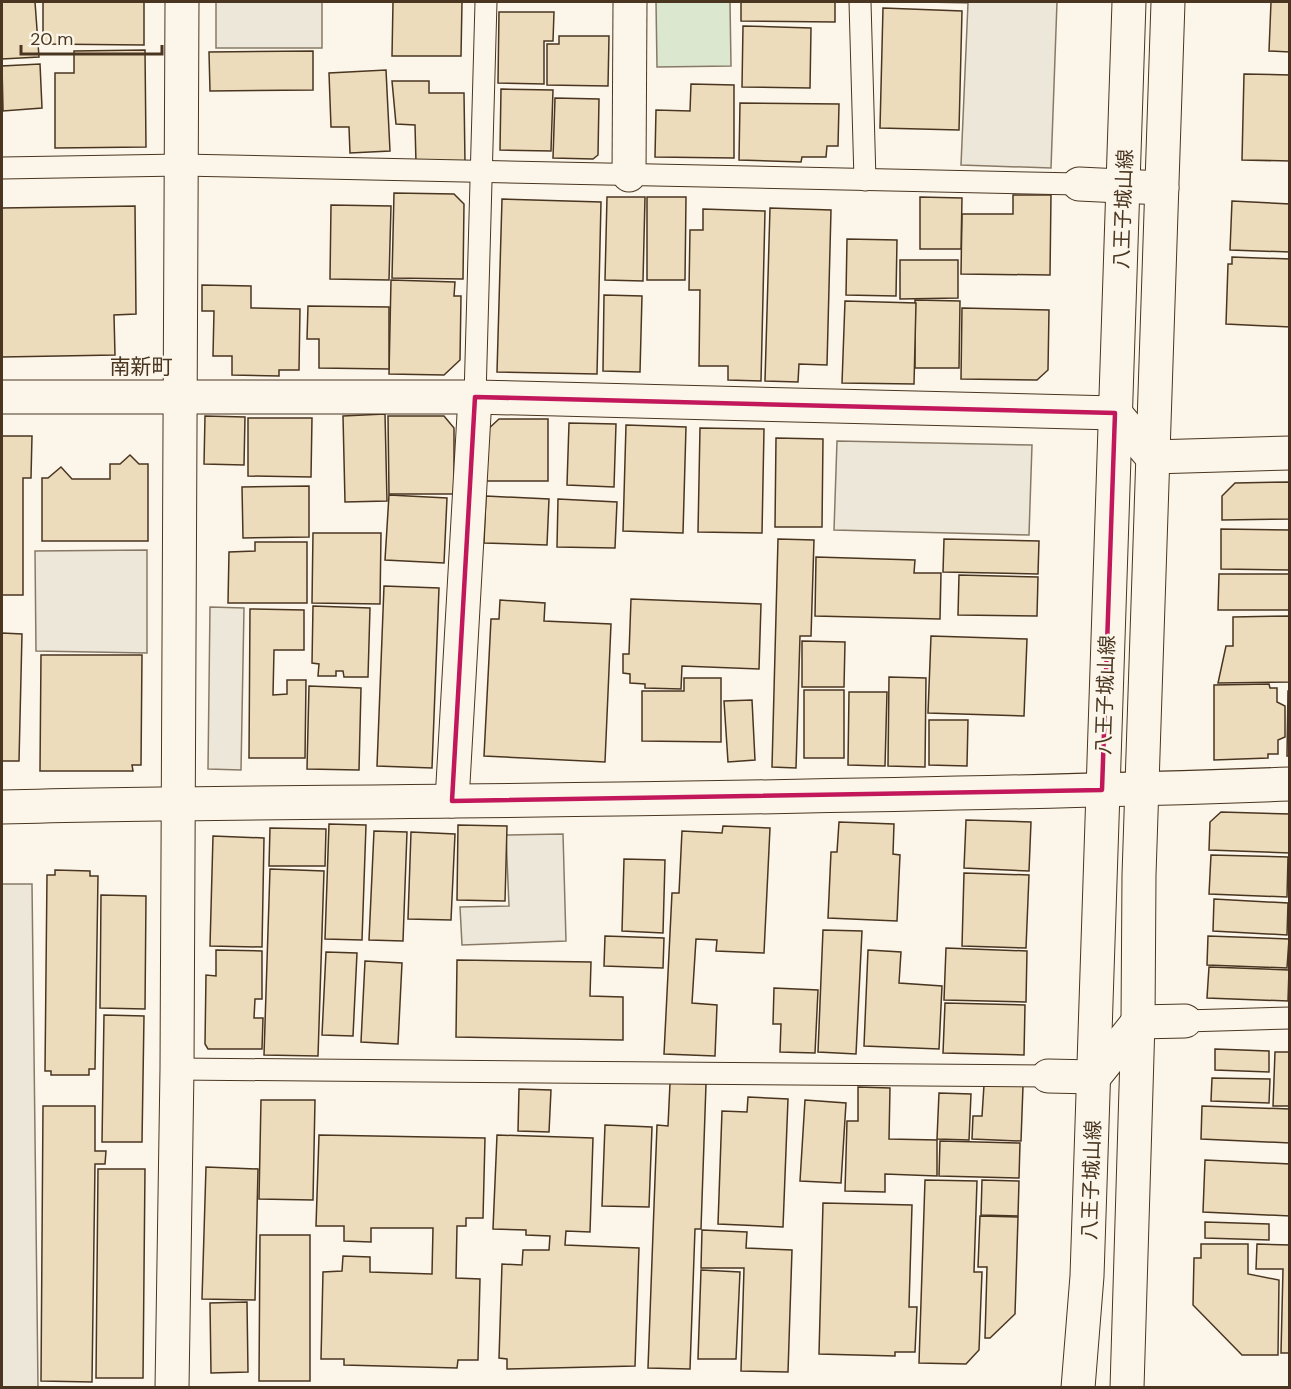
<svg xmlns="http://www.w3.org/2000/svg" width="1291" height="1389" font-family="'DM Sans','Noto Sans JP',sans-serif">
<rect width="100%" height="100%" fill="#fbf6e9"/>
<polygon fill="#dce7d0" stroke="#887966" stroke-width="1.5" points="656,2 730,2 731,66 657,67"/>
<g fill="#ede7d9" stroke="#887966" stroke-width="1.5">
<rect x="216" y="2" width="106" height="46"/>
<polygon points="927,2 1057,2 1051,168 961,165 968,3"/>
<polygon points="837,441 1032,445 1029,535 834,530"/>
<polygon points="147,550 147,653 36,651 35,551"/>
<polygon points="210,607 244,608 241,770 208,769"/>
<polygon points="563,834 566,941 462,945 460,907 509,906 506,835"/>
<polygon points="2,884 32,884 38,1387 2,1387"/>
</g>
<g fill="#ecdcbc" stroke="#4a3520" stroke-width="1.5">
<polygon points="2,2 35,2 39,57 2,59"/>
<polygon points="43,2 144,2 144,45 43,44"/>
<polygon points="393,2 462,2 461,56 392,56"/>
<polygon points="741,2 835,2 835,22 741,21"/>
<polygon points="1271,2 1290,2 1290,52 1269,51"/>
<polygon points="883,8 962,11 959,130 880,128"/>
<polygon points="499,12 554,12 553,41 544,41 544,84 498,83"/>
<polygon points="743,26 811,28 810,88 742,87"/>
<polygon points="559,36 609,36 608,86 547,85 547,44 559,44"/>
<polygon points="145,50 146,147 55,148 55,73 74,73 74,51"/>
<polygon points="313,51 313,90 210,91 209,52"/>
<polygon points="40,64 42,108 3,111 2,66"/>
<polygon points="386,70 390,151 350,153 349,127 331,127 329,73"/>
<polygon points="1244,74 1290,75 1290,161 1242,160"/>
<polygon points="392,81 429,81 429,93 464,93 465,163 416,163 415,125 396,124"/>
<polygon points="691,84 734,85 734,158 655,157 656,110 690,111"/>
<polygon points="501,89 553,90 551,151 500,150"/>
<polygon points="555,98 599,99 598,155 593,159 553,158"/>
<polygon points="740,103 839,104 838,146 827,146 826,157 802,157 801,162 739,160"/>
<polygon points="394,193 454,194 464,204 463,279 392,278"/>
<polygon points="1013,195 1051,195 1050,275 961,274 962,214 1013,214"/>
<polygon points="607,197 645,197 643,281 605,280"/>
<polygon points="647,197 686,197 685,280 647,280"/>
<polygon points="920,197 962,198 961,249 920,249"/>
<polygon points="502,199 601,202 597,374 497,372"/>
<polygon points="1232,201 1290,204 1290,252 1230,250"/>
<polygon points="331,205 391,206 389,280 330,279"/>
<polygon points="135,206 136,314 114,315 115,355 2,357 2,208"/>
<polygon points="770,208 831,210 827,365 799,364 798,382 765,381"/>
<polygon points="703,209 765,211 761,381 728,380 728,366 699,366 700,290 689,290 690,230 703,230"/>
<polygon points="847,239 897,240 896,296 846,295"/>
<polygon points="1232,257 1290,259 1290,327 1226,324 1228,264 1232,264"/>
<polygon points="900,260 958,260 958,298 900,299"/>
<polygon points="391,280 455,282 454,296 461,296 460,360 444,375 389,374"/>
<polygon points="202,285 251,286 251,308 300,309 299,370 279,370 279,376 232,375 232,356 213,356 214,311 202,311"/>
<polygon points="604,295 642,296 640,372 603,371"/>
<polygon points="915,300 960,301 959,368 915,368"/>
<polygon points="845,301 916,303 914,384 842,383"/>
<polygon points="308,306 389,307 389,369 319,368 319,339 307,339"/>
<polygon points="962,308 1049,310 1048,370 1037,380 961,379"/>
<polygon points="385,414 387,501 345,502 343,416"/>
<polygon points="205,416 245,417 244,465 204,464"/>
<polygon points="388,416 444,416 454,428 454,494 389,494"/>
<polygon points="248,418 312,418 311,477 248,476"/>
<polygon points="499,419 548,419 548,481 486,481 486,431"/>
<polygon points="569,423 616,424 614,487 567,485"/>
<polygon points="626,425 686,427 683,533 623,531"/>
<polygon points="700,428 764,429 762,533 698,532"/>
<polygon points="2,436 32,436 31,478 23,478 23,595 2,595"/>
<polygon points="776,438 823,439 822,527 775,527"/>
<polygon points="130,455 139,464 148,464 148,541 42,541 42,478 48,478 61,467 72,479 110,479 110,464 120,464"/>
<polygon points="1290,482 1290,519 1222,520 1222,496 1235,483"/>
<polygon points="309,486 309,537 243,538 242,487"/>
<polygon points="389,495 447,498 444,563 385,560"/>
<polygon points="486,496 549,499 547,545 484,543"/>
<polygon points="558,499 617,502 615,548 557,547"/>
<polygon points="1221,529 1290,530 1290,570 1221,569"/>
<polygon points="313,533 381,533 380,604 312,603"/>
<polygon points="778,539 814,540 811,636 800,636 796,768 772,767"/>
<polygon points="944,539 1039,541 1038,574 943,572"/>
<polygon points="255,542 307,542 307,603 228,603 229,552 255,551"/>
<polygon points="816,557 915,560 914,573 941,573 940,619 815,616"/>
<polygon points="1219,574 1290,574 1290,610 1218,610"/>
<polygon points="959,575 1038,577 1037,616 958,615"/>
<polygon points="384,586 439,588 432,768 377,766"/>
<polygon points="631,599 761,604 759,669 682,666 681,689 645,688 645,684 630,683 630,674 623,673 623,654 629,654"/>
<polygon points="500,600 545,603 544,621 611,624 605,762 484,756 491,619 499,619"/>
<polygon points="313,606 370,608 368,677 344,677 343,671 336,671 336,676 318,676 319,664 312,663"/>
<polygon points="250,609 304,610 304,650 274,650 273,695 287,694 287,680 306,680 305,758 249,758"/>
<polygon points="1289,616 1290,682 1218,683 1226,646 1233,646 1233,617"/>
<polygon points="2,633 22,634 19,761 2,761"/>
<polygon points="931,636 1027,639 1024,716 928,713"/>
<polygon points="802,641 845,642 844,687 802,687"/>
<polygon points="41,655 142,655 141,765 132,765 133,771 40,771"/>
<polygon points="889,677 926,678 925,767 888,766"/>
<polygon points="684,678 721,678 721,742 642,741 642,691 684,691"/>
<polygon points="1269,684 1270,688 1277,688 1277,702 1285,706 1285,737 1278,740 1278,754 1268,754 1268,758 1214,760 1214,685"/>
<polygon points="309,686 361,688 359,770 307,769"/>
<rect x="804" y="690" width="40" height="68"/>
<polygon points="1288,691 1290,691 1290,756 1287,756"/>
<polygon points="849,692 887,692 885,766 848,765"/>
<polygon points="752,700 755,760 728,762 724,701"/>
<polygon points="929,720 968,720 967,766 929,765"/>
<polygon points="1221,812 1290,814 1290,853 1209,850 1210,822"/>
<polygon points="966,820 1031,822 1029,871 964,868"/>
<polygon points="839,822 894,824 893,854 900,855 897,921 828,918 831,852 837,852"/>
<polygon points="329,824 366,825 362,940 325,939"/>
<polygon points="458,825 507,826 505,901 457,900"/>
<polygon points="723,826 770,828 764,953 716,951 717,940 696,939 692,1003 717,1005 715,1056 664,1054 672,893 679,893 682,831 722,833"/>
<polygon points="270,828 326,829 325,866 269,866"/>
<polygon points="374,831 407,832 403,941 369,940"/>
<polygon points="411,832 455,834 451,920 408,919"/>
<polygon points="213,836 264,838 262,947 210,946"/>
<polygon points="1211,855 1288,857 1287,897 1209,894"/>
<polygon points="624,859 665,860 663,933 622,931"/>
<polygon points="270,869 324,871 318,1056 264,1055"/>
<polygon points="55,870 90,871 90,876 98,876 95,1069 89,1069 89,1075 51,1075 51,1071 45,1071 47,875 55,875"/>
<polygon points="964,873 1029,875 1026,948 962,946"/>
<polygon points="101,895 146,896 145,1009 100,1008"/>
<polygon points="1214,899 1288,903 1287,935 1213,931"/>
<polygon points="823,930 862,931 856,1054 818,1052"/>
<polygon points="605,936 664,938 663,968 604,966"/>
<polygon points="1208,936 1289,939 1287,968 1207,965"/>
<polygon points="946,948 1027,951 1026,1002 944,1000"/>
<polygon points="216,950 262,951 262,999 255,999 254,1018 263,1018 262,1049 208,1049 205,1044 206,975 216,976"/>
<polygon points="868,950 901,952 899,983 942,986 939,1049 864,1046"/>
<polygon points="326,952 357,953 353,1036 322,1035"/>
<polygon points="457,960 591,962 590,996 623,997 623,1040 456,1037"/>
<polygon points="365,961 402,963 398,1044 361,1042"/>
<polygon points="1209,967 1289,970 1288,1001 1207,998"/>
<polygon points="774,988 818,990 815,1053 780,1052 781,1024 773,1024"/>
<polygon points="945,1003 1025,1005 1024,1055 943,1053"/>
<polygon points="104,1015 144,1016 142,1142 102,1142"/>
<polygon points="1215,1049 1269,1051 1269,1072 1215,1070"/>
<polygon points="1275,1052 1290,1052 1290,1106 1273,1106"/>
<polygon points="1212,1078 1270,1079 1269,1103 1211,1101"/>
<polygon points="670,1083 706,1084 701,1229 695,1229 690,1369 648,1368 657,1125 668,1126"/>
<polygon points="984,1085 1023,1086 1021,1141 972,1139 973,1116 982,1116"/>
<polygon points="858,1087 890,1088 889,1139 937,1140 937,1176 885,1174 885,1192 845,1191 847,1121 858,1121"/>
<polygon points="519,1089 551,1090 549,1132 518,1131"/>
<polygon points="939,1093 971,1094 969,1140 937,1139"/>
<polygon points="748,1097 788,1099 783,1227 718,1224 722,1111 747,1112"/>
<polygon points="261,1100 315,1100 313,1200 259,1199"/>
<polygon points="805,1100 846,1103 841,1183 800,1181"/>
<polygon points="43,1106 95,1106 95,1151 106,1151 105,1164 95,1164 92,1382 41,1381"/>
<polygon points="1202,1106 1290,1109 1290,1143 1201,1139"/>
<polygon points="605,1125 652,1127 649,1207 602,1206"/>
<polygon points="319,1135 485,1138 483,1218 466,1218 466,1226 457,1226 456,1278 480,1279 478,1360 458,1360 457,1368 344,1365 344,1359 321,1359 323,1272 342,1271 343,1256 370,1257 370,1272 432,1274 433,1228 371,1228 371,1242 344,1241 344,1226 316,1226"/>
<polygon points="497,1135 593,1138 590,1232 566,1231 565,1245 639,1248 635,1366 507,1369 507,1359 499,1358 502,1264 522,1265 523,1250 549,1250 550,1236 526,1235 526,1230 493,1229"/>
<polygon points="940,1141 1020,1143 1019,1178 939,1176"/>
<polygon points="1205,1160 1290,1164 1290,1216 1203,1212"/>
<polygon points="206,1167 258,1169 255,1300 202,1299"/>
<polygon points="98,1169 145,1169 143,1378 96,1378"/>
<polygon points="925,1180 977,1181 974,1272 982,1272 979,1350 966,1364 919,1363"/>
<polygon points="982,1180 1019,1181 1018,1216 981,1215"/>
<polygon points="823,1203 912,1205 909,1307 917,1307 915,1352 895,1352 895,1356 819,1354"/>
<polygon points="980,1216 1018,1217 1015,1314 990,1338 985,1338 987,1267 978,1267"/>
<polygon points="1205,1222 1269,1224 1269,1240 1205,1238"/>
<polygon points="702,1230 747,1232 746,1248 792,1250 788,1372 741,1371 744,1268 701,1268"/>
<polygon points="260,1235 310,1235 310,1381 259,1381"/>
<polygon points="1201,1244 1248,1244 1248,1274 1279,1280 1278,1355 1242,1355 1193,1305 1194,1258 1201,1258"/>
<polygon points="1257,1244 1290,1245 1290,1353 1281,1353 1283,1269 1256,1269"/>
<polygon points="701,1270 740,1272 736,1359 698,1359"/>
<polygon points="247,1302 248,1372 211,1373 210,1303"/>
</g>
<g fill="none" stroke-linecap="round" stroke-linejoin="round">
<defs>
<g id="service">
<polyline points="860,2 865,180"/>
<polyline points="2,168 181,165 1079,184"/>
<polyline points="475,397 486,2"/>
<polyline points="1185,1021 1290,1018"/>
<polyline points="177,1069 1048,1076"/>
</g>
<g id="minor">
<polyline points="629,175 630,2"/>
<polyline points="1079,184 1162,188"/>
<polyline points="2,397 475,397 1115,413 1152,457 1290,453"/>
<polyline points="452,801 475,397"/>
<path d="M2,807C153,803 303,803 455,801C733,798 1011,794 1290,784"/>
<polyline points="1048,1076 1094,1077 1138,1022 1185,1021"/>
<polyline points="172,1388 177,1069 182,2"/>
</g>
<g id="secondary">
<polyline points="1078,1388 1087,1276 1129,2"/>
<polyline points="1127,1388 1138,1022 1139,875 1168,2"/>
</g>
</defs>
<use href="#service" stroke="#4a3520" stroke-width="23"/>
<use href="#minor" stroke="#4a3520" stroke-width="35"/>
<use href="#secondary" stroke="#4a3520" stroke-width="35"/>
<use href="#service" stroke="#fbf6e9" stroke-width="21"/>
<use href="#minor" stroke="#fbf6e9" stroke-width="33"/>
<use href="#secondary" stroke="#fbf6e9" stroke-width="33"/>
</g>
<path fill="none" stroke="#c2185b" stroke-width="4.5" stroke-linejoin="round" d="M475,397L1115,413L1102,790L452,801Z"/>
<g text-anchor="middle" dominant-baseline="central" stroke-width="4.5" stroke-linejoin="round" paint-order="stroke">
<g font-size="20" fill="#4a3520" stroke="#fbf6e9">
<text transform="translate(1123 209) rotate(-88)">八王子城山線</text>
<text transform="translate(1105 695) rotate(-88)">八王子城山線</text>
<text transform="translate(1091 1180) rotate(-88)">八王子城山線</text>
</g>
<g font-size="21" fill="#4a3520" stroke="#fbf6e9">
<text x="141" y="367">南新町</text>
</g>
</g>
<rect width="1291" height="1389" fill="none" stroke="#4a3520" stroke-width="6"/>
<path d="M21 45v9h141v-9" fill="none" stroke="#4a3520" stroke-width="3"/>
<text x="30" y="45" font-size="18" fill="#4a3520" stroke="#fbf6e9" stroke-width="4.5" paint-order="stroke">20 m</text>
</svg>
